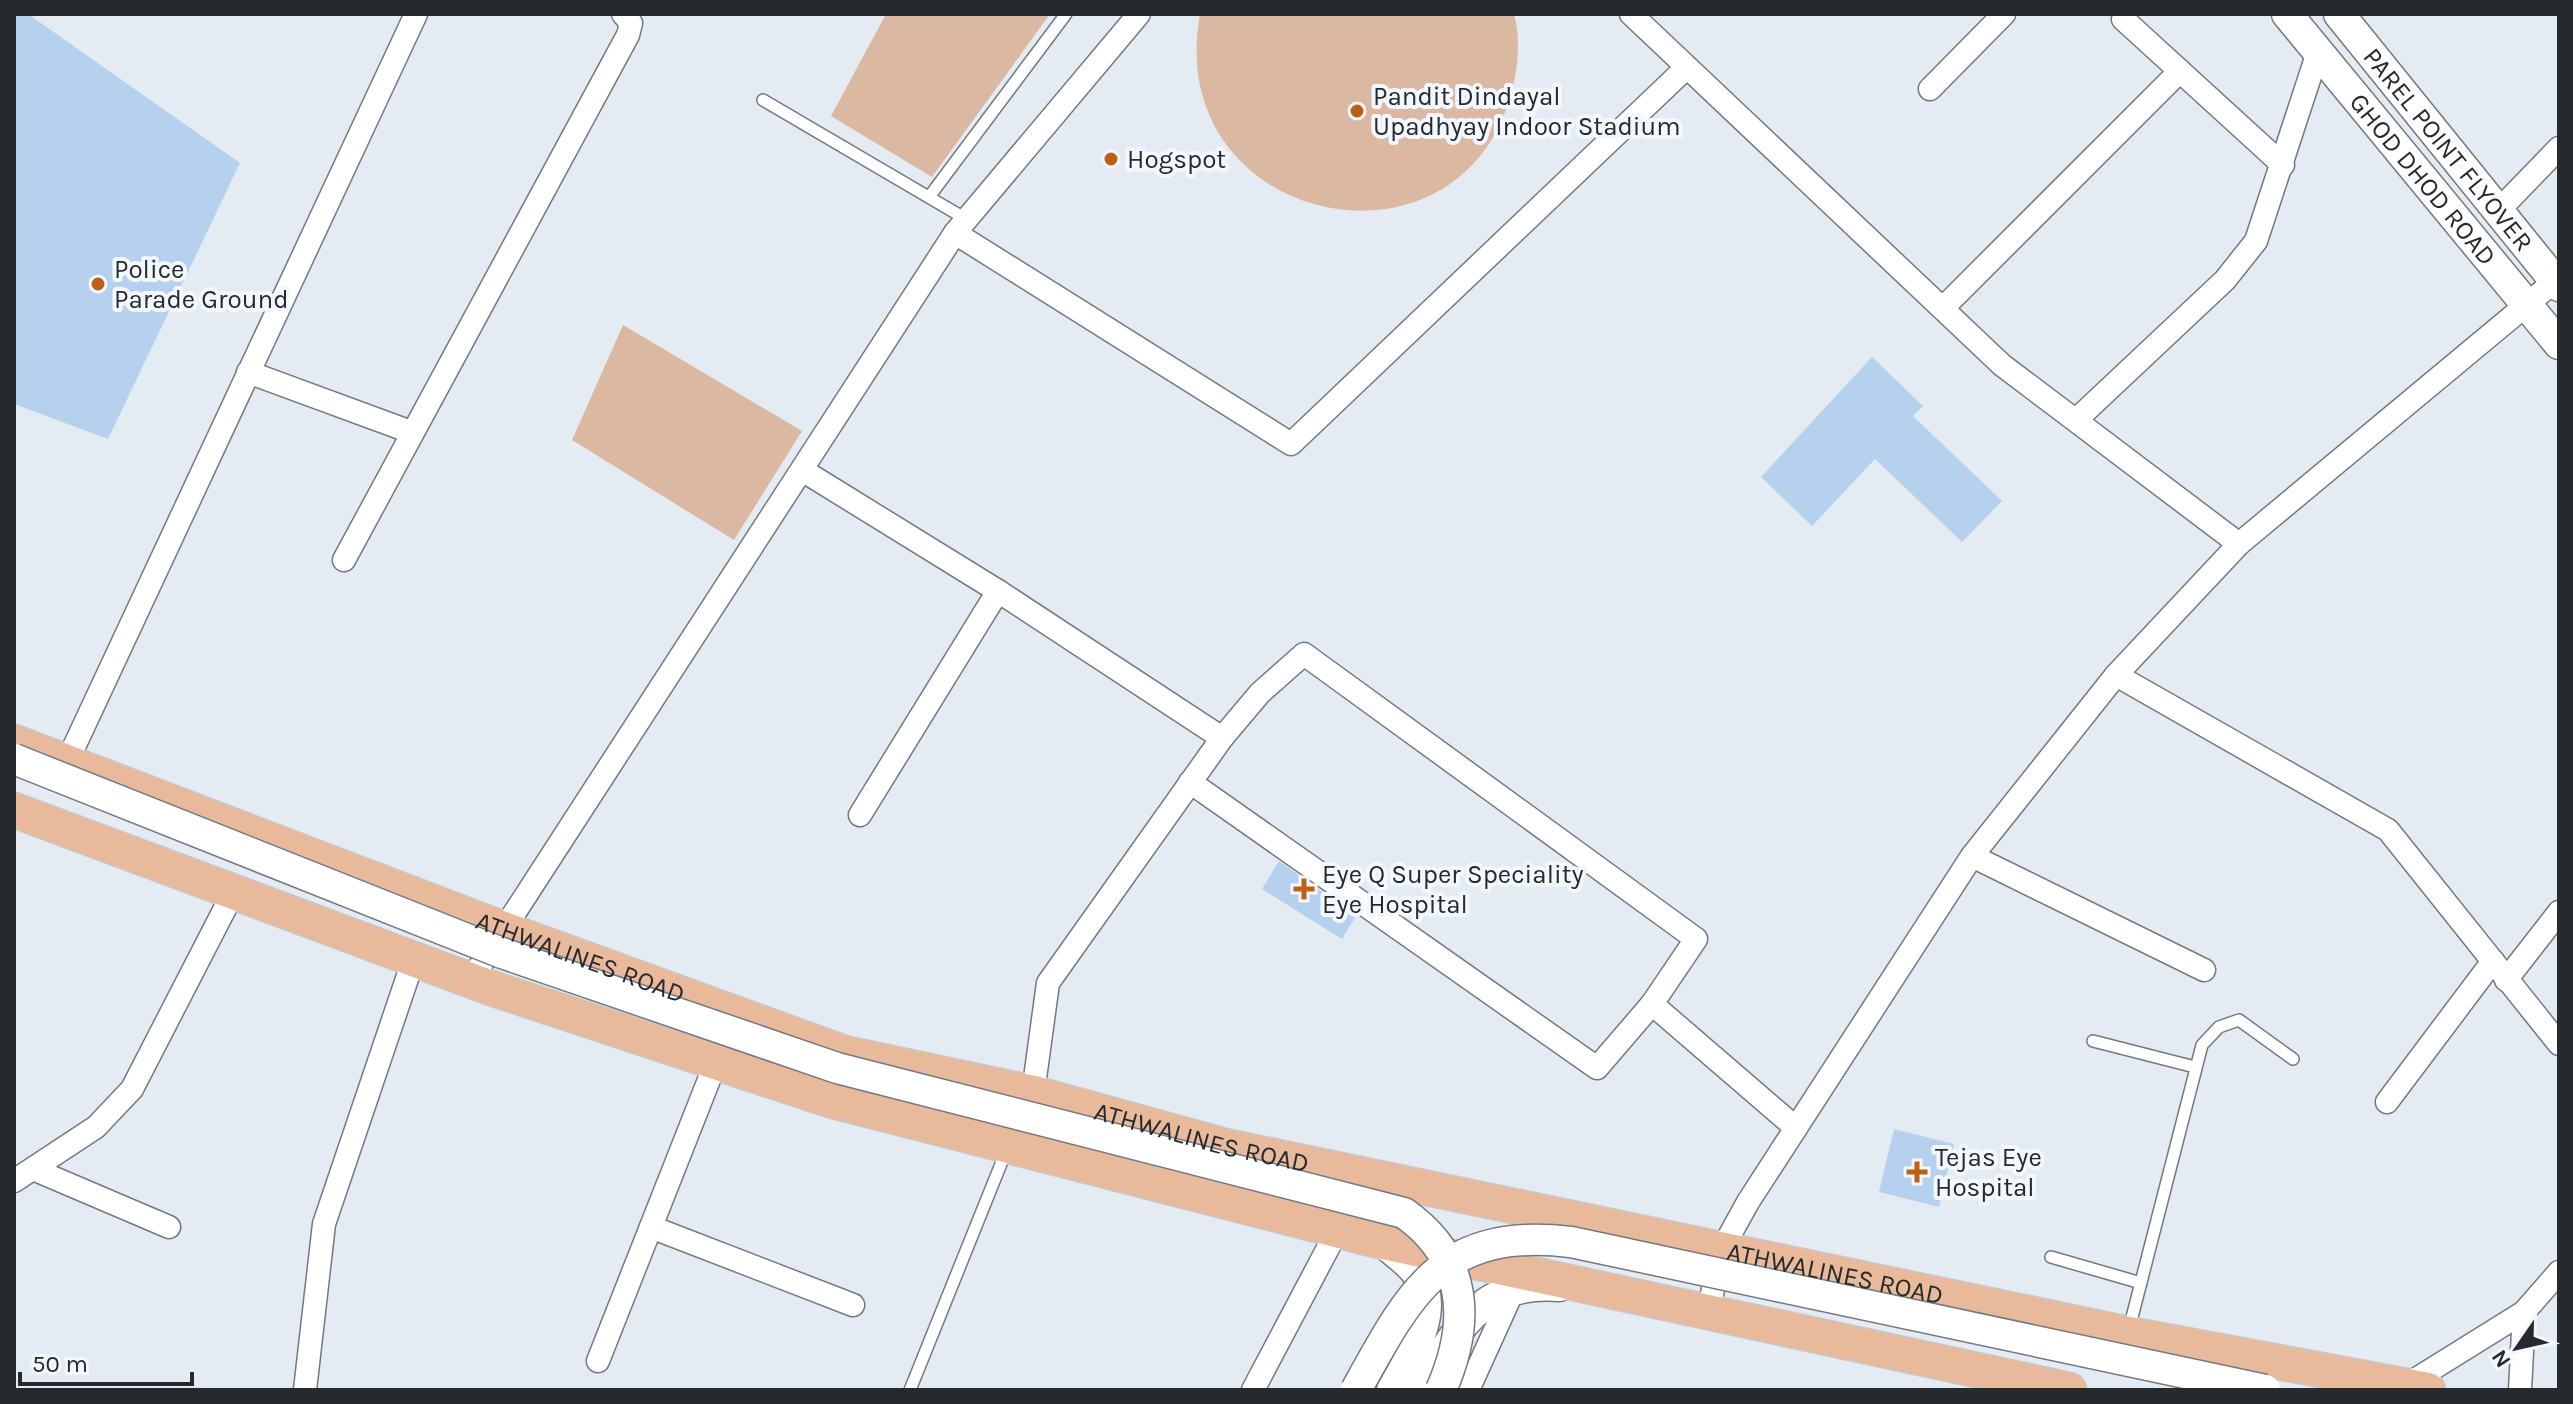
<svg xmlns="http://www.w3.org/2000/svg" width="2573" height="1404" font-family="Karla,sans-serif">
<rect width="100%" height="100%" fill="#e5ebf2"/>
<g fill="#dbb8a2">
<polygon points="886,14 1050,14 932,177 831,116"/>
<path d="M1200,14H1514C1522,43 1517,76 1508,104C1447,287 1162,220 1200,14Z"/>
<polygon points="623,325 802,431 734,540 572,440"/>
</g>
<g fill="#b5d1ee">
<polygon points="14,14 28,14 240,163 108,439 14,404"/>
<polygon points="1872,357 1923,406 1913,416 2002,501 1962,542 1875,459 1812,526 1761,477"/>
<polygon points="1279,861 1356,916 1342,939 1262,889"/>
<polygon points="1894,1129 1954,1144 1939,1207 1879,1192"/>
</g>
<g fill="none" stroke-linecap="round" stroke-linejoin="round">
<defs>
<g id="lane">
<polyline points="763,100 966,219"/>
<polyline points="929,197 1066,14"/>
<polyline points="2093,1041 2195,1067"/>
<polyline points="2051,1257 2141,1283"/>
<polyline points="2129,1329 2202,1045 2219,1027 2239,1020 2293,1059"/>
<polyline points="910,1390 1007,1149"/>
</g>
<g id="street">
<polyline points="1631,14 2002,365 2239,544 2116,675 1972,856 1748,1202 1721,1251 1708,1313"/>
<polyline points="2123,19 2283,165"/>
<polyline points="1930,89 2004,14"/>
<polyline points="2499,210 2559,148"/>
<polyline points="955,233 1291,444 1686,68"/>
<polyline points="1944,307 2180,71"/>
<polyline points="248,372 411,432"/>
<polyline points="2076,420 2225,280 2256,241 2318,52"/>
<polyline points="802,470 998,591 1222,738"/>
<polyline points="2239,544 2555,281"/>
<polyline points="344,560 628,35 631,23 623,14"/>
<polyline points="2116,675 2388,830 2559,1044"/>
<polyline points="66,764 416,14"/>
<polyline points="1190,782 1597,1068 1652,1004"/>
<polyline points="860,815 998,591"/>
<polyline points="1972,856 2204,970"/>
<polyline points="471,980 955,233 1139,14"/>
<polyline points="2506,980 2559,912"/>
<polyline points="1033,1093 1048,983 1222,738 1260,693 1304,654 1696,939 1652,1004 1796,1128"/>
<polyline points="2387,1102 2493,961"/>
<polyline points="33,1169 169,1227"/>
<polyline points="14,1181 96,1127 132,1089 234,891"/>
<polyline points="651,1227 853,1305"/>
<polyline points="2524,1312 2559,1272"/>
<polyline points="598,1361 716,1062"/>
<polyline points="2405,1386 2524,1312 2520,1390"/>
<polyline points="305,1390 324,1224 414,958"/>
<polyline points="1253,1390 1337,1231"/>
<polyline points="1468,1390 1517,1282"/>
</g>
<g id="secondary">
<path id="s1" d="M2287,14L2559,344"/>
<path id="s2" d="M2339,14L2559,286"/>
<path d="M1383,1242C1394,1252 1408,1261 1416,1272C1442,1310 1411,1356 1392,1390"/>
<path d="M1423,1390C1454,1331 1481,1280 1559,1286"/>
</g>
<g id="primary">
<path id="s3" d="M14,742L506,930L844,1053L1033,1093L1225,1146L2128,1334L2428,1390"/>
<polyline points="14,810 491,988 830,1100 1383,1242 2069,1390"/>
</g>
</defs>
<use href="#lane" stroke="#73797f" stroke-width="14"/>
<use href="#street" stroke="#73797f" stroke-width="25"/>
<use href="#secondary" stroke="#73797f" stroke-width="33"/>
<use href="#primary" stroke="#c7c8c8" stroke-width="37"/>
<use href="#lane" stroke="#fff" stroke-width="11"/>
<use href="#street" stroke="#fff" stroke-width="22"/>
<use href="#secondary" stroke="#fff" stroke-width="30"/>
<use href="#primary" stroke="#e8b99b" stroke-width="34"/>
<defs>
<g id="secondary-bridge">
<path d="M14,759L502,953L837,1068L1404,1213C1468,1258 1471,1322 1441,1390"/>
<path d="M1356,1390C1411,1290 1443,1227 1571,1242L2265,1390"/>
</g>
</defs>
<use href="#secondary-bridge" stroke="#73797f" stroke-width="33" stroke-linecap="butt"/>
<use href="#secondary-bridge" stroke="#fff" stroke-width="30"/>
</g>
<g fill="#be6013" stroke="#f3f8fe" stroke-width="3">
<circle cx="1357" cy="111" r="8"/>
<circle cx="1111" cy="159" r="8"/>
<circle cx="98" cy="284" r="8"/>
<path d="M1300 877h8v8h8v8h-8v8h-8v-8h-8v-8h8z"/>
<path d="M1913 1160h8v8h8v8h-8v8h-8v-8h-8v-8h8z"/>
</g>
<g text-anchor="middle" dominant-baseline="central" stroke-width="8" stroke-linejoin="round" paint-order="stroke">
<g font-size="26" fill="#272a2c" stroke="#f3f8fe" text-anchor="start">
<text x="1373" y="96">Pandit Dindayal<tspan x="1373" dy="30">Upadhyay Indoor Stadium</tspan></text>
<text x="1127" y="159">Hogspot</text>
<text x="114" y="269">Police<tspan x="114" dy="30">Parade Ground</tspan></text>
<text x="1322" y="874">Eye Q Super Speciality<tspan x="1322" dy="30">Eye Hospital</tspan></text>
<text x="1935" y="1157">Tejas Eye<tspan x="1935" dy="30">Hospital</tspan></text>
</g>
<g font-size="26" fill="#272a2c" stroke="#f3f8fe">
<text stroke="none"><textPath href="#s2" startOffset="174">PAREL POINT FLYOVER</textPath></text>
<text stroke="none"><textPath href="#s1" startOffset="214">GHOD DHOD ROAD</textPath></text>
<text stroke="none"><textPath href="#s3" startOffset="606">ATHWALINES ROAD</textPath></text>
<text stroke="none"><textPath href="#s3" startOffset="1254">ATHWALINES ROAD</textPath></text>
<text stroke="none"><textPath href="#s3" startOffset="1902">ATHWALINES ROAD</textPath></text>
</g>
</g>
<rect width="2573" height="1404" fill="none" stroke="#272a2c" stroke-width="32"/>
<g transform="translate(2517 1348) rotate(236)" stroke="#f3f8fe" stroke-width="6" paint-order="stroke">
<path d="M0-6L14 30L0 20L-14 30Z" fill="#272a2c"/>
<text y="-12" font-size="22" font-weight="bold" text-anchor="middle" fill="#272a2c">N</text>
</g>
<path d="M20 1372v12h172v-12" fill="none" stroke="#272a2c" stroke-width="4"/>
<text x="32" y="1372" font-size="24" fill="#272a2c" stroke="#f3f8fe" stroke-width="6" paint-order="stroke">50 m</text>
</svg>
